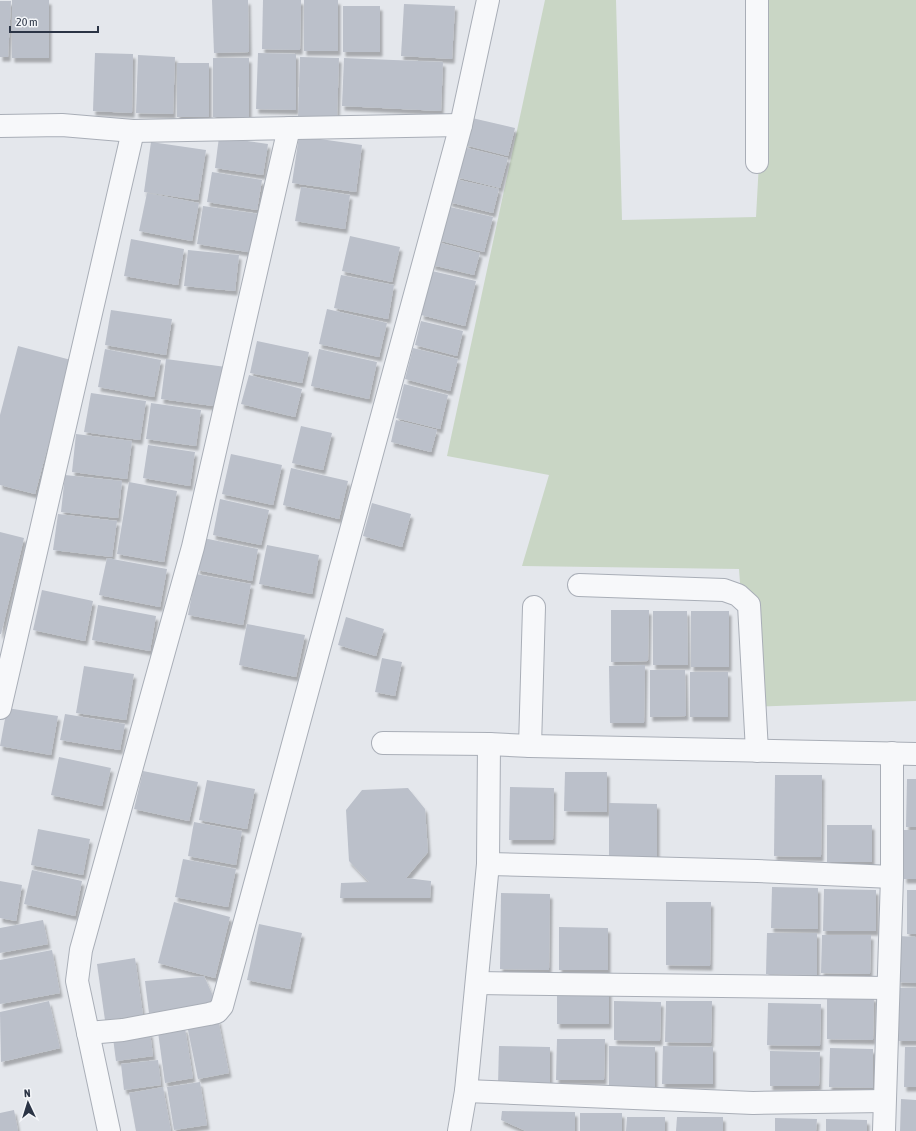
<svg xmlns="http://www.w3.org/2000/svg" width="916" height="1131" font-family="'Asap Condensed',sans-serif">
<defs>
<filter id="shadow"><feDropShadow dx="2.5" dy="4.5" stdDeviation="1" flood-color="#0004"/></filter>
</defs>
<rect width="100%" height="100%" fill="#e4e7ec"/>
<polygon fill="#c9d6c5" points="545,0 616,0 622,220 756,217 768,0 916,0 916,701 749,707 739,569 522,566 549,475 447,456"/>
<g fill="#bbc0ca" filter="url(#shadow)">
<rect x="12" y="0" width="37" height="58"/>
<polygon points="212,0 248,0 249,52 214,53"/>
<polygon points="263,0 301,0 300,50 262,49"/>
<rect x="304" y="0" width="34" height="51"/>
<polygon points="0,1 11,1 8,57 0,57"/>
<polygon points="404,4 455,6 452,59 401,56"/>
<rect x="343" y="6" width="37" height="46"/>
<polygon points="95,53 133,54 132,113 93,111"/>
<polygon points="258,53 296,54 296,110 256,109"/>
<polygon points="138,55 175,57 173,114 136,113"/>
<polygon points="300,57 339,58 337,118 298,117"/>
<rect x="213" y="58" width="36" height="59"/>
<polygon points="344,58 443,62 441,111 342,106"/>
<rect x="177" y="63" width="32" height="54"/>
<polygon points="472,118 515,128 508,156 465,145"/>
<polygon points="299,136 362,145 356,192 292,183"/>
<polygon points="219,137 268,144 263,175 215,168"/>
<polygon points="151,142 206,150 198,200 144,192"/>
<polygon points="463,147 508,158 500,188 456,177"/>
<polygon points="212,172 262,180 257,210 207,202"/>
<polygon points="455,179 499,189 493,213 449,202"/>
<polygon points="301,187 350,195 345,229 295,221"/>
<polygon points="147,193 199,203 192,241 139,231"/>
<polygon points="203,206 259,214 254,253 197,244"/>
<polygon points="446,206 493,217 484,252 438,240"/>
<polygon points="350,236 400,247 392,282 342,271"/>
<polygon points="131,239 184,249 178,285 124,276"/>
<polygon points="437,242 480,253 474,275 432,265"/>
<polygon points="188,250 239,255 235,291 184,286"/>
<polygon points="432,271 476,281 465,326 421,315"/>
<polygon points="341,275 394,285 388,319 334,308"/>
<polygon points="327,309 387,323 379,357 319,344"/>
<polygon points="111,310 172,319 166,355 105,345"/>
<polygon points="421,321 463,331 457,356 415,345"/>
<polygon points="257,341 309,352 302,383 250,373"/>
<polygon points="18,346 71,360 35,494 0,485 0,415"/>
<polygon points="413,348 458,359 450,391 405,379"/>
<polygon points="105,349 161,360 154,397 98,387"/>
<polygon points="319,349 377,362 369,399 311,386"/>
<polygon points="166,359 226,367 221,407 161,399"/>
<polygon points="249,375 302,389 295,417 241,404"/>
<polygon points="404,384 448,395 440,429 396,418"/>
<polygon points="91,393 146,401 140,440 84,432"/>
<polygon points="151,403 201,410 196,446 146,439"/>
<polygon points="396,420 437,430 431,452 391,442"/>
<polygon points="301,426 332,433 323,470 292,463"/>
<polygon points="76,434 132,441 127,479 72,472"/>
<polygon points="148,445 195,452 190,486 143,478"/>
<polygon points="231,454 282,465 273,505 222,494"/>
<polygon points="291,468 348,481 339,519 283,505"/>
<polygon points="65,475 122,481 118,518 61,512"/>
<polygon points="129,482 177,491 164,562 117,554"/>
<polygon points="220,499 269,510 261,545 213,535"/>
<polygon points="372,503 411,514 402,547 363,536"/>
<polygon points="58,514 117,521 112,557 53,550"/>
<polygon points="0,532 24,538 1,634 0,634"/>
<polygon points="203,538 258,549 252,581 197,570"/>
<polygon points="267,545 319,555 312,594 259,584"/>
<polygon points="107,558 167,569 160,607 99,595"/>
<polygon points="196,574 251,584 243,625 188,615"/>
<polygon points="42,590 93,601 85,641 33,630"/>
<polygon points="98,605 156,616 150,651 92,640"/>
<polygon points="611,610 649,610 648,661 611,662"/>
<polygon points="653,611 687,611 688,665 653,665"/>
<rect x="691" y="611" width="38" height="56"/>
<polygon points="346,617 384,629 376,656 338,645"/>
<polygon points="247,624 305,635 296,677 239,665"/>
<polygon points="382,658 402,662 395,696 375,692"/>
<polygon points="645,665 644,723 610,723 609,666"/>
<polygon points="84,666 134,674 126,720 76,713"/>
<polygon points="650,670 685,670 686,716 650,717"/>
<rect x="690" y="672" width="38" height="45"/>
<polygon points="7,708 58,716 51,755 0,746"/>
<polygon points="65,714 125,724 120,750 60,740"/>
<polygon points="59,757 111,768 102,806 51,795"/>
<polygon points="143,771 198,782 189,821 134,809"/>
<polygon points="565,772 607,772 607,812 564,811"/>
<polygon points="775,775 822,775 821,857 774,856"/>
<polygon points="907,779 916,779 916,827 906,827"/>
<polygon points="207,780 255,789 247,829 199,820"/>
<polygon points="510,787 554,788 553,840 509,840"/>
<polygon points="408,788 425,809 428,852 406,878 431,881 430,898 340,898 341,883 369,882 349,861 346,810 362,790"/>
<polygon points="609,803 657,804 657,860 609,859"/>
<polygon points="194,822 242,831 236,865 188,856"/>
<rect x="827" y="825" width="45" height="37"/>
<polygon points="38,829 90,839 83,875 31,865"/>
<rect x="904" y="830" width="12" height="49"/>
<polygon points="183,859 236,869 228,907 175,897"/>
<polygon points="32,870 82,881 75,916 24,904"/>
<polygon points="0,881 22,885 16,921 0,918"/>
<polygon points="772,887 818,888 818,929 771,928"/>
<polygon points="824,889 876,890 876,931 823,931"/>
<rect x="907" y="890" width="9" height="44"/>
<polygon points="501,893 550,894 549,970 500,969"/>
<polygon points="174,902 230,917 215,978 158,963"/>
<polygon points="666,902 711,902 710,966 666,965"/>
<polygon points="43,920 48,944 0,953 0,928"/>
<polygon points="259,924 302,933 290,989 247,980"/>
<polygon points="559,927 608,928 608,970 559,970"/>
<polygon points="767,933 817,933 817,975 766,974"/>
<polygon points="822,935 871,935 870,974 821,973"/>
<polygon points="899,936 916,937 916,983 898,982"/>
<polygon points="52,950 60,993 0,1004 0,960"/>
<polygon points="135,958 143,1015 105,1020 97,964"/>
<polygon points="204,976 216,1003 149,1013 145,981"/>
<polygon points="899,988 916,988 916,1041 898,1041"/>
<rect x="557" y="990" width="52" height="34"/>
<polygon points="827,997 874,997 873,1040 827,1039"/>
<polygon points="49,1001 60,1048 1,1062 0,1012"/>
<polygon points="614,1001 661,1002 660,1041 614,1040"/>
<polygon points="666,1001 712,1001 711,1043 665,1042"/>
<polygon points="768,1003 821,1004 820,1046 767,1045"/>
<polygon points="218,1019 229,1073 198,1079 187,1025"/>
<polygon points="185,1028 193,1078 165,1083 158,1032"/>
<polygon points="150,1032 153,1056 116,1061 113,1038"/>
<polygon points="557,1039 605,1039 604,1080 556,1080"/>
<polygon points="499,1046 550,1047 550,1086 498,1085"/>
<polygon points="609,1046 655,1047 655,1087 609,1087"/>
<polygon points="663,1046 713,1047 713,1084 662,1084"/>
<polygon points="905,1047 916,1047 916,1087 904,1087"/>
<polygon points="830,1048 873,1049 873,1088 829,1087"/>
<polygon points="770,1051 820,1052 819,1086 770,1086"/>
<polygon points="158,1060 161,1085 124,1090 121,1064"/>
<polygon points="200,1082 207,1125 174,1130 167,1087"/>
<polygon points="163,1087 171,1131 136,1131 129,1093"/>
<polygon points="901,1099 916,1100 916,1131 900,1131"/>
<polygon points="14,1110 18,1131 0,1131 0,1113"/>
<polygon points="502,1111 575,1112 575,1131 526,1131 501,1120"/>
<rect x="580" y="1113" width="42" height="18"/>
<polygon points="627,1117 665,1117 665,1131 626,1131"/>
<polygon points="677,1117 723,1117 723,1131 676,1131"/>
<polygon points="775,1118 817,1119 816,1131 775,1131"/>
<polygon points="826,1119 867,1120 867,1131 826,1131"/>
</g>
<g fill="none" stroke-linecap="round" stroke-linejoin="round">
<defs>
<g id="minor">
<polyline points="0,126 62,125 133,131 461,125"/>
<polyline points="757,162 757,0"/>
<polyline points="579,585 724,590 738,595 749,605 757,751"/>
<polyline points="0,708 133,131"/>
<polyline points="383,743 489,744 530,746 916,754"/>
<polyline points="530,746 534,607"/>
<polyline points="488,864 757,871 892,877"/>
<polyline points="477,983 888,988"/>
<polyline points="88,1033 123,1030 209,1014 217,1012 222,1006 461,125 488,0"/>
<polyline points="466,1091 753,1103 884,1101"/>
<polyline points="109,1131 77,981 81,950 193,547 289,128"/>
<polyline points="459,1131 466,1091 488,864 489,744"/>
<polyline points="884,1131 892,877 892,753"/>
</g>
</defs>
<use href="#minor" stroke="#a9aeb7" stroke-width="24"/>
<use href="#minor" stroke="#f7f8fa" stroke-width="22"/>
</g>
<g transform="translate(28 1103) rotate(356)" stroke="#f4f6f9" stroke-width="3" paint-order="stroke">
<path d="M0-3L7 15L0 10L-7 15Z" fill="#2b3445"/>
<text y="-6" font-size="11" font-weight="bold" text-anchor="middle" fill="#2b3445">N</text>
</g>
<path d="M10 26v6h88v-6" fill="none" stroke="#2b3445" stroke-width="2"/>
<text x="16" y="26" font-size="12" fill="#2b3445" stroke="#f4f6f9" stroke-width="3" paint-order="stroke">20 m</text>
</svg>
